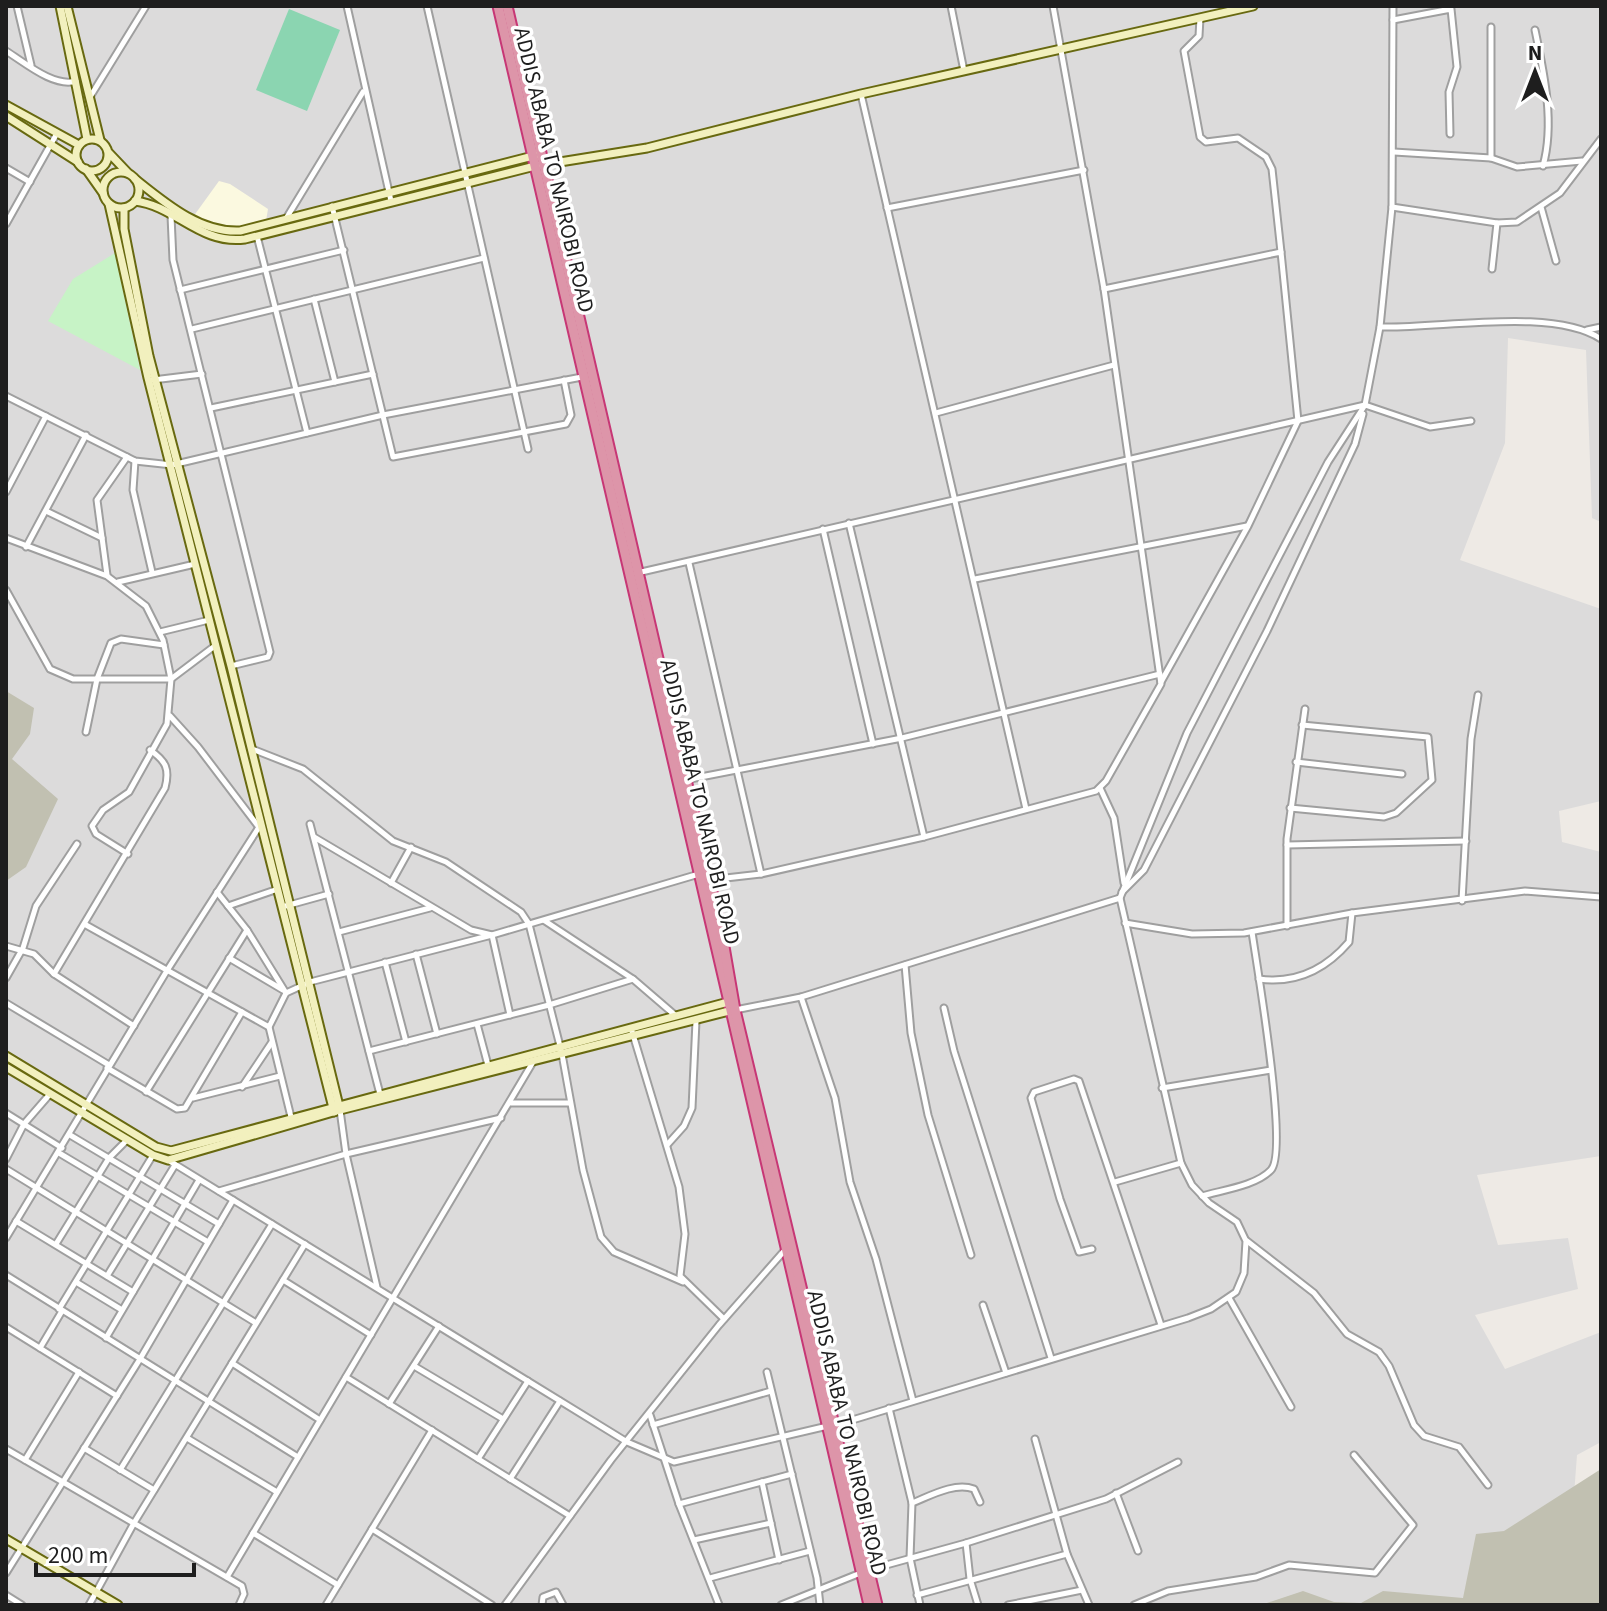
<svg xmlns="http://www.w3.org/2000/svg" width="1607" height="1611" font-family="'Source Sans 3',sans-serif">
<rect width="100%" height="100%" fill="#eeeae5"/>
<polygon fill="#dcdbdb" points="6,6 1601,6 1601,522 1592,518 1586,350 1508,338 1505,443 1460,560 1601,609 1601,801 1559,811 1562,842 1601,852 1601,1156 1477,1175 1498,1245 1568,1238 1578,1289 1475,1315 1505,1369 1601,1332 1601,1442 1577,1455 1572,1521 1601,1605 6,1605"/>
<polygon fill="#fbf9e0" points="219,181 230,184 268,209 266,221 226,229 193,217"/>
<g fill="#c1c0b1">
<polygon points="6,691 34,708 30,734 12,759 58,799 26,867 6,881"/>
<polygon points="1601,1469 1601,1605 1261,1605 1303,1591 1334,1602 1361,1603 1383,1591 1463,1598 1476,1534 1504,1531"/>
</g>
<polygon fill="#c7f3c6" points="115,253 115,254 140,370 48,321 73,279"/>
<polygon fill="#8bd5b1" points="289,9 340,30 307,111 256,90"/>
<g fill="none" stroke-linecap="round" stroke-linejoin="round">
<defs>
<g id="street">
<polyline points="17,6 31,65"/>
<polyline points="347,6 391,201"/>
<polyline points="427,6 528,449"/>
<polyline points="951,6 964,71"/>
<polyline points="1200,18 1199,36 1184,51 1200,137 1206,142 1238,138 1266,157 1272,169 1281,252"/>
<polyline points="1393,20 1451,9 1457,67 1449,92 1450,134"/>
<polyline points="1491,27 1491,158"/>
<path d="M1535,30C1544,73 1555,123 1543,166"/>
<path d="M6,51C24,62 54,88 76,81"/>
<polyline points="861,94 1026,809"/>
<polyline points="90,97 146,6"/>
<polyline points="1394,152 1491,158 1517,167 1582,161"/>
<polyline points="6,168 30,182"/>
<polyline points="332,206 393,457 566,424 571,415 564,380"/>
<polyline points="1392,207 1497,223 1517,222 1560,193 1601,139"/>
<polyline points="1541,207 1556,261"/>
<polyline points="887,208 1084,170"/>
<polyline points="171,216 173,260 270,652 268,657 231,666"/>
<polyline points="287,217 363,92"/>
<polyline points="6,224 56,135"/>
<polyline points="257,236 307,433"/>
<polyline points="1492,269 1497,223"/>
<polyline points="1104,289 1281,252 1298,421 1248,526 1161,682"/>
<polyline points="180,290 344,250"/>
<polyline points="314,299 335,382"/>
<path d="M1380,327C1440,329 1552,307 1601,339"/>
<polyline points="192,329 484,258"/>
<polyline points="1587,330 1601,327"/>
<polyline points="153,380 202,374"/>
<polyline points="6,396 135,461 172,465 383,415 582,377"/>
<polyline points="211,408 373,374"/>
<polyline points="936,413 1114,365"/>
<polyline points="135,461 133,490 152,572"/>
<polyline points="6,492 46,416"/>
<polyline points="46,511 102,538"/>
<polyline points="849,523 924,837"/>
<polyline points="823,529 873,744"/>
<polyline points="6,538 107,576 146,606 163,640 171,679 167,724 129,792 103,810 92,826 96,834 128,854"/>
<polyline points="26,547 86,435"/>
<polyline points="689,563 761,874"/>
<polyline points="637,573 1365,405 1430,427 1471,421"/>
<polyline points="107,575 97,500 127,457"/>
<polyline points="975,579 1247,526"/>
<polyline points="118,582 195,564"/>
<polyline points="6,590 50,669 73,679 171,679 216,645"/>
<polyline points="160,632 209,620"/>
<polyline points="170,716 198,747 258,826"/>
<polyline points="86,732 97,679 111,643 121,639 164,645"/>
<polyline points="252,749 303,769 393,841 446,862 521,912 529,924 562,1054 583,1170 601,1237 614,1252 683,1282"/>
<polyline points="1296,762 1402,774"/>
<polyline points="685,780 902,738 1160,674"/>
<polyline points="1100,788 1114,818 1124,883"/>
<polyline points="1290,808 1384,817 1396,813 1432,780 1428,737 1302,725"/>
<polyline points="310,824 381,1098"/>
<polyline points="314,837 471,930 492,935 510,1015"/>
<polyline points="1287,845 1466,841"/>
<polyline points="708,880 761,874 924,837 1096,791 1106,781 1161,684 1104,289 1053,6"/>
<polyline points="391,883 411,847"/>
<polyline points="217,892 247,930 286,993"/>
<polyline points="1122,892 1144,870 1267,631 1355,444 1363,414"/>
<polyline points="1120,898 1187,733 1328,462 1365,405 1380,327 1392,207 1393,6"/>
<polyline points="1462,901 1471,739 1478,695"/>
<polyline points="228,906 278,889"/>
<polyline points="282,907 329,894"/>
<polyline points="545,921 633,979 676,1016"/>
<polyline points="1125,923 1192,934 1244,933 1352,913 1525,891 1601,897"/>
<polyline points="86,925 269,1027 286,993 310,982 492,935 699,874"/>
<polyline points="1287,926 1287,839 1305,709"/>
<polyline points="339,932 430,908"/>
<polyline points="6,946 34,954 54,974 134,1026"/>
<polyline points="416,954 437,1034"/>
<polyline points="229,958 283,990"/>
<polyline points="385,962 406,1042"/>
<polyline points="905,965 911,1033 928,1115 971,1255"/>
<path d="M54,974L165,788C170,769 166,761 150,750"/>
<polyline points="6,978 23,948 36,906 77,844"/>
<path d="M1259,979C1296,984 1325,970 1349,942L1352,913"/>
<polyline points="801,997 835,1098 850,1182 876,1259 913,1401"/>
<polyline points="6,1003 109,1065"/>
<polyline points="944,1008 954,1051 1051,1358"/>
<polyline points="477,1024 489,1069"/>
<polyline points="269,1027 291,1117"/>
<polyline points="631,1028 679,1187 685,1234 680,1276 724,1319"/>
<polyline points="369,1051 549,1005 633,979"/>
<polyline points="107,1068 177,1109 185,1108 242,1012"/>
<polyline points="242,1087 272,1042"/>
<polyline points="1162,1088 1271,1070"/>
<polyline points="146,1092 247,930"/>
<polyline points="193,1098 280,1076"/>
<polyline points="511,1103 570,1103"/>
<polyline points="340,1110 346,1154 377,1287"/>
<polyline points="6,1113 62,1148"/>
<polyline points="70,1135 219,1224"/>
<polyline points="667,1145 684,1126 692,1108 696,1021"/>
<polyline points="59,1153 208,1242"/>
<polyline points="6,1159 24,1124 50,1094"/>
<polyline points="168,1160 627,1442 674,1462 849,1421 1188,1318 1211,1309 1236,1292 1244,1273 1246,1241 1237,1222 1209,1203 1192,1185 1181,1163 1120,898 801,997 735,1010"/>
<polyline points="6,1169 256,1323"/>
<polyline points="1115,1182 1181,1163"/>
<polyline points="219,1191 346,1154 501,1118"/>
<path d="M1202,1196C1222,1190 1256,1186 1271,1170C1289,1151 1257,967 1252,932"/>
<polyline points="16,1221 133,1292"/>
<polyline points="6,1238 168,969 261,824"/>
<polyline points="1247,1241 1314,1293 1347,1334 1379,1352 1389,1366 1414,1425 1424,1436 1459,1447 1488,1485"/>
<polyline points="56,1244 109,1158 127,1140"/>
<polyline points="1092,1249 1079,1252 1060,1199 1031,1098 1034,1092 1074,1079 1079,1081 1161,1325"/>
<polyline points="6,1275 298,1457"/>
<polyline points="107,1276 175,1165"/>
<polyline points="283,1280 371,1335"/>
<polyline points="76,1282 122,1310"/>
<polyline points="1229,1298 1291,1407"/>
<polyline points="983,1305 1006,1373"/>
<polyline points="59,1309 153,1155"/>
<polyline points="6,1327 117,1396"/>
<polyline points="106,1338 199,1180"/>
<polyline points="40,1348 62,1311"/>
<polyline points="232,1363 320,1420"/>
<polyline points="414,1366 503,1419"/>
<polyline points="767,1372 817,1578 820,1605"/>
<polyline points="346,1377 570,1516"/>
<polyline points="389,1404 439,1326"/>
<polyline points="889,1408 912,1503 910,1558 920,1605"/>
<polyline points="650,1415 679,1504 719,1605"/>
<polyline points="653,1425 771,1391"/>
<polyline points="187,1438 277,1492"/>
<polyline points="1035,1439 1067,1554 1089,1605"/>
<polyline points="84,1448 154,1490"/>
<polyline points="6,1449 242,1586 244,1594 239,1605"/>
<polyline points="478,1459 528,1381"/>
<polyline points="25,1460 79,1372"/>
<polyline points="120,1470 272,1224"/>
<polyline points="510,1479 560,1401"/>
<polyline points="762,1482 779,1560"/>
<polyline points="1116,1493 1138,1551"/>
<path d="M912,1503C930,1496 954,1482 974,1489L980,1502"/>
<polyline points="679,1504 792,1474"/>
<polyline points="372,1529 492,1605"/>
<polyline points="253,1533 338,1585"/>
<polyline points="694,1540 771,1523"/>
<polyline points="966,1543 970,1579 978,1605"/>
<polyline points="6,1573 140,1359 233,1200"/>
<polyline points="227,1577 533,1062"/>
<polyline points="710,1578 810,1551"/>
<polyline points="6,1595 22,1605"/>
<polyline points="917,1595 1067,1554"/>
<polyline points="89,1605 134,1523 305,1244"/>
<polyline points="326,1605 432,1430"/>
<polyline points="505,1605 611,1460 719,1325 785,1250"/>
<polyline points="542,1605 543,1597 556,1592 563,1605"/>
<polyline points="781,1605 868,1570 966,1543 1106,1499 1178,1462"/>
<polyline points="1008,1605 1082,1590"/>
<polyline points="1134,1605 1168,1591 1256,1577 1289,1565 1375,1573 1413,1525 1354,1455"/>
</g>
<g id="secondary">
<polyline points="60,6 87,139"/>
<polyline points="67,6 100,140"/>
<polyline points="6,105 79,145"/>
<polyline points="6,116 78,162"/>
<circle cx="92" cy="155" r="16"/>
<polyline points="109,153 128,173"/>
<polyline points="86,169 103,193"/>
<circle cx="121" cy="190" r="18"/>
<path d="M135,179C165,203 200,233 240,231L537,155"/>
<path d="M135,201C176,206 200,245 245,239L535,166L647,148L861,94L1253,6"/>
<polyline points="109,204 148,378 334,1112"/>
<polyline points="124,208 124,229 149,356 231,666 340,1110"/>
<polyline points="6,1056 156,1147 171,1151 732,1001"/>
<polyline points="6,1067 153,1155 168,1160 340,1110 733,1010"/>
<polyline points="6,1539 118,1605"/>
</g>
<g id="highway">
<polyline points="498,6 869,1605"/>
<polyline points="507,6 722,935 735,1010 877,1605"/>
</g>
</defs>
<use href="#street" stroke="#9f9f9f" stroke-width="9"/>
<use href="#secondary" stroke="#686910" stroke-width="11"/>
<use href="#highway" stroke="#c73775" stroke-width="13"/>
<use href="#street" stroke="#fff" stroke-width="5"/>
<use href="#secondary" stroke="#f2f0be" stroke-width="7"/>
<use href="#highway" stroke="#dd95a9" stroke-width="9"/>
</g>
<g text-anchor="middle" dominant-baseline="central" stroke-width="7" stroke-linejoin="round" paint-order="stroke">
<g font-size="22" fill="#1e1e1e" stroke="#fff">
<text transform="translate(554 170) rotate(77)">ADDIS ABABA TO NAIROBI ROAD</text>
<text transform="translate(700 802) rotate(77)">ADDIS ABABA TO NAIROBI ROAD</text>
<text transform="translate(847 1433) rotate(77)">ADDIS ABABA TO NAIROBI ROAD</text>
</g>
</g>
<rect width="1607" height="1611" fill="none" stroke="#1e1e1e" stroke-width="16"/>
<g transform="translate(1535 72)" stroke="#ffffff" stroke-width="6" paint-order="stroke">
<path d="M0-6L14 30L0 20L-14 30Z" fill="#1e1e1e"/>
<text y="-12" font-size="22" font-weight="bold" text-anchor="middle" fill="#1e1e1e">N</text>
</g>
<path d="M36 1563v12h158v-12" fill="none" stroke="#1e1e1e" stroke-width="4"/>
<text x="48" y="1563" font-size="24" fill="#1e1e1e" stroke="#ffffff" stroke-width="6" paint-order="stroke">200 m</text>
</svg>
